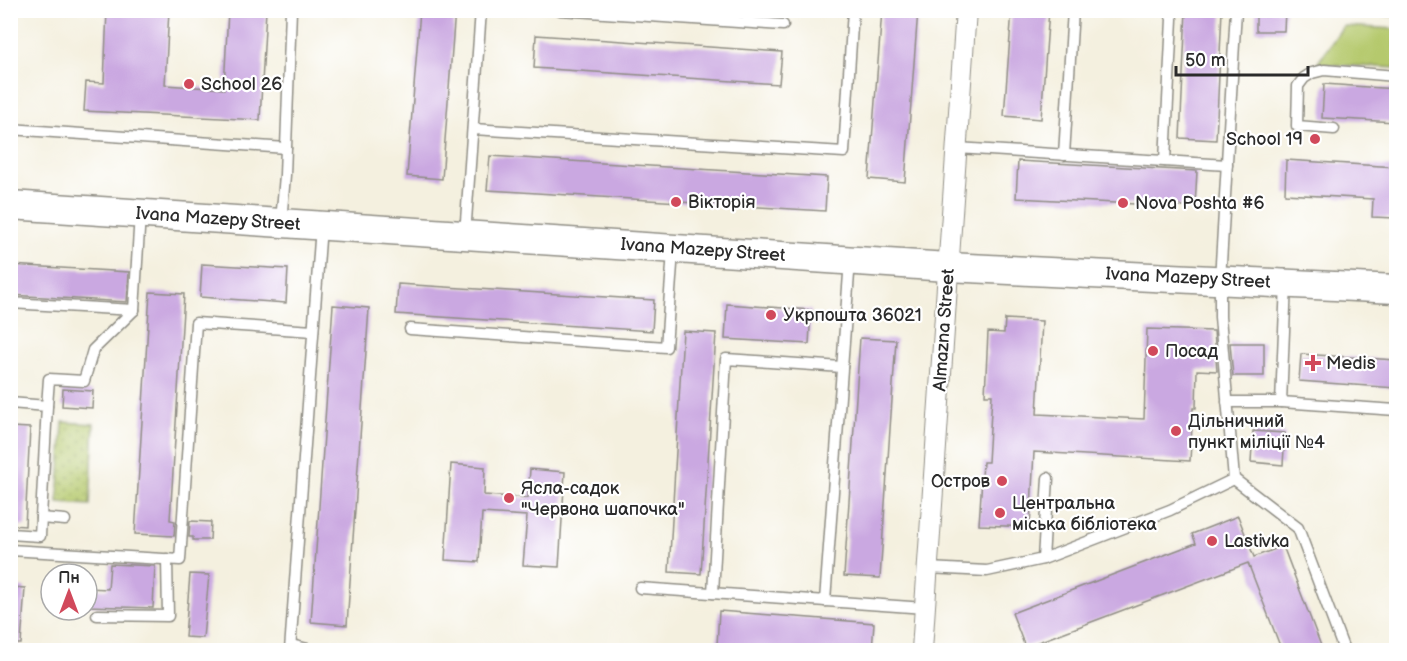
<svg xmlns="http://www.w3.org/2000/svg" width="1407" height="661" font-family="'Balsamiq Sans',sans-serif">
<defs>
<pattern id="grass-dots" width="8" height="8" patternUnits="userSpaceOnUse" patternTransform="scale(1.5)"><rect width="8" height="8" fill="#b5c96d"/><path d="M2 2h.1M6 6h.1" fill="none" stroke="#93a35a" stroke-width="1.8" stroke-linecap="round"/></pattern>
<pattern id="garden-furrows" width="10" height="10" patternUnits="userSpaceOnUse" patternTransform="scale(1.5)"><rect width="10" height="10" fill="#b5c96d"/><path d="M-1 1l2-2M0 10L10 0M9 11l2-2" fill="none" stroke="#93a35a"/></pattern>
</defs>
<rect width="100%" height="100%" fill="#fff"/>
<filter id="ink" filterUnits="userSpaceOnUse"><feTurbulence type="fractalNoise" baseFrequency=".0167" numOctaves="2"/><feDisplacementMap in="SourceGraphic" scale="12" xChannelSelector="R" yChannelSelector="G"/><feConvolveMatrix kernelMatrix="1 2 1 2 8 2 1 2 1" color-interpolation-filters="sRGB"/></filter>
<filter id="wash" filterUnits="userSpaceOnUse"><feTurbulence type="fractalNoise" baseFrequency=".008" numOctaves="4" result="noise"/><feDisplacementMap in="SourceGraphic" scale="24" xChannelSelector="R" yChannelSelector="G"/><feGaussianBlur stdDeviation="1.35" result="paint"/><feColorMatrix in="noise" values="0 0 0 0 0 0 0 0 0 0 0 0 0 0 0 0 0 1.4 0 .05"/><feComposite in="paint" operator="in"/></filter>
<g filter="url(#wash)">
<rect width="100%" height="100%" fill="#f4f0df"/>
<polygon fill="url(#grass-dots)" stroke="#707a4c" stroke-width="1.5" points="63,422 94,424 90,505 58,503"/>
<polygon fill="url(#garden-furrows)" stroke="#707a4c" stroke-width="1.5" points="1352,11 1396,11 1396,16 1353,13"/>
<polygon fill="#b5c96d" stroke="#707a4c" stroke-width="1.5" points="1343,26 1396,29 1396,68 1317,64"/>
<g id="blocks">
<g fill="#caa8e1">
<polygon points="107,10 169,10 165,85 224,89 228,10 266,10 260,120 84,111 86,82 104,83"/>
<polygon points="420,10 455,10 442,179 407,176"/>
<polygon points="882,10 918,10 905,182 869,179"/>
<polygon points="1012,10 1049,10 1041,119 1004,116"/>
<polygon points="1186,10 1222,10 1216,140 1180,138"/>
<polygon points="1256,10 1285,10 1284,31 1256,31"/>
<polygon points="536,35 782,52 779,84 534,68"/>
<polygon points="1324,84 1396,89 1396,122 1322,118"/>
<polygon points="490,156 827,177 825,211 487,190"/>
<polygon points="1286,160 1396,167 1396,218 1372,217 1373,199 1285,194"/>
<polygon points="1018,161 1197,171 1195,207 1016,198"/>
<polygon points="202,264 288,269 286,303 200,297"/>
<polygon points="10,265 129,272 127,302 10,295"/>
<polygon points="398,284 654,300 652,331 396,314"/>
<polygon points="150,292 184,294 170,520 175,521 174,536 135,534"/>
<polygon points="727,304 811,310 809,344 725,339"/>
<polygon points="333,305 369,308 347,625 311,622"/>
<polygon points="1005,319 1042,321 1037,414 1144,419 1147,329 1214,331 1217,371 1197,370 1196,408 1193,408 1190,461 1034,452 1030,527 979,525 983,462 988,462 992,395 985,395 988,332 1004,333"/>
<polygon points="683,331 716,333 701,574 669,572"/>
<polygon points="860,338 896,340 880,578 844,576"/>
<polygon points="1230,343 1264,343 1264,376 1233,376"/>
<polygon points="1301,354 1396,360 1396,388 1299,381"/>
<polygon points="63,389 93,391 92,408 62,406"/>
<polygon points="10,427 30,428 25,526 10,525"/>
<polygon points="1253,431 1285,433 1283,465 1251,462"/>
<polygon points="451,464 485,467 484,495 528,498 530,469 565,472 559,567 523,565 527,516 482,513 479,562 445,560"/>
<polygon points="1238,516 1254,557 1283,546 1323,651 1282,651 1248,563 1025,647 1012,613 1196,543 1192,534"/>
<polygon points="190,521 211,522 210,540 193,540 193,537 189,537"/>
<polygon points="110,564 155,566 153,608 87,606 87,588 108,589"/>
<polygon points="190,574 209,575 203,638 185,637"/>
<polygon points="10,587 25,588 21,644 10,644"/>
<polygon points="719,611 874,623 872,651 793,651 717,645"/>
</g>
</g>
</g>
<g filter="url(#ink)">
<use href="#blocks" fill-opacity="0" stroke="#908e85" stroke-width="1.5"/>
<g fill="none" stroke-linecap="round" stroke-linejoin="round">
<defs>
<g id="lane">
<polyline points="560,10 783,25"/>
<polyline points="1236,10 1220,280 1220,317 1234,479 1298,528 1344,650"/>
<polyline points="10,129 286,148"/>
<polyline points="473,129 844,152 853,10"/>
<polyline points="1334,129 1297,126 1298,86 1304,78 1312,73 1324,70 1396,76"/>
<polyline points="957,148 1227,165"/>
<polyline points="1064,155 1073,10"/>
<polyline points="1165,161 1172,19 1169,10"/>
<polyline points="281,222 285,175 291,10"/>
<polyline points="465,235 481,10"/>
<polyline points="1286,284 1281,402 1396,410"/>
<polyline points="10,303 134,310"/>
<polyline points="410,329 666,347 673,251"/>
<polyline points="1227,402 1281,402"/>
<polyline points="10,403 47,406 40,536 10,534"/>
<polyline points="47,406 49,379 84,381 93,350 134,310 140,214"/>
<polyline points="41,518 65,520"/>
<polyline points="10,550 180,560 196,323 313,331"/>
<polyline points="1043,559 1048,478"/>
<polyline points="928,568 987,571 1043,559 1170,510 1234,479"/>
<polyline points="640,588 925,608"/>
<polyline points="713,593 726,359 842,367"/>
<polyline points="825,601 850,260"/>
<polyline points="97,615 168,616 167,559"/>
<polyline points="291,645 312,650"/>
<polyline points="290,650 321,226"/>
</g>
<polyline id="street" points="922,650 966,10"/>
<polyline id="secondary" points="10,205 948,267 1396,289"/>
</defs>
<use href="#lane" stroke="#908e85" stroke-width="13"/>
<use href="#street" stroke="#908e85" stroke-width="22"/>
<use href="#secondary" stroke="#908e85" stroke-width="31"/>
<use href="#lane" stroke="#fff" stroke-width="10"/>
<use href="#street" stroke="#fff" stroke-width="20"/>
<use href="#secondary" stroke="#fff" stroke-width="28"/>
</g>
</g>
<g fill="#d1495b" stroke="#fff" stroke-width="2">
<circle cx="189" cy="84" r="6"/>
<circle cx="1315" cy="139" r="6"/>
<circle cx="676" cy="202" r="6"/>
<circle cx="1123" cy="203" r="6"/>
<circle cx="771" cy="315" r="6"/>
<circle cx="1153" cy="351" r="6"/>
<path d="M1310 354h6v6h6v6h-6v6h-6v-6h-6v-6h6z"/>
<circle cx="1176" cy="431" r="6"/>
<circle cx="1002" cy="481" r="6"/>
<circle cx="509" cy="498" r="6"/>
<circle cx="1000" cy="513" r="6"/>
<circle cx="1212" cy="541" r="6"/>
</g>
<g text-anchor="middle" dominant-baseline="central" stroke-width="4.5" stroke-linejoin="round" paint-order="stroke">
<g font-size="18" fill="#2b2b2b" stroke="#fff" text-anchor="start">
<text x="201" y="84">School 26</text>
<text x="1303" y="139" text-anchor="end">School 19</text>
<text x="688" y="202">Вікторія</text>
<text x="1135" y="203">Nova Poshta #6</text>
<text x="783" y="315">Укрпошта 36021</text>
<text x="1165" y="351">Посад</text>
<text x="1326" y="363">Medis</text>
<text x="1188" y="421">Дільничний<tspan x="1188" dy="21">пункт міліції №4</tspan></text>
<text x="990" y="481" text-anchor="end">Остров</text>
<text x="521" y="488">Ясла-садок<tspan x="521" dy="21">"Червона шапочка"</tspan></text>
<text x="1012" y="503">Центральна<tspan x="1012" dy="21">міська бібліотека</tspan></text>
<text x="1224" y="541">Lastivka</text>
</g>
<g font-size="18" fill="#2b2b2b" stroke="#fff">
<text transform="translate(218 219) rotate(4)">Ivana Mazepy Street</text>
<text transform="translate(703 250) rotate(4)">Ivana Mazepy Street</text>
<text transform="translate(1188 278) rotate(3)">Ivana Mazepy Street</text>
<text transform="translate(944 330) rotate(-86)">Almazna Street</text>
</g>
</g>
<rect width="1407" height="661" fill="none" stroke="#fff" stroke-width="36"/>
<g transform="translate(69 592)"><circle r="28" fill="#ffffff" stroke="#aaaaaa" stroke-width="1.5"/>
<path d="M0-4.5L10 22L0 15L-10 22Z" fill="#d1495b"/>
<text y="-9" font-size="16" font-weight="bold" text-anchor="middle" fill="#2b2b2b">Пн</text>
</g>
<path d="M1176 66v9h132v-9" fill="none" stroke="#2b2b2b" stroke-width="3"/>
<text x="1185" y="66" font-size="18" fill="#2b2b2b" stroke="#ffffff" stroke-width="4.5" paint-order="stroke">50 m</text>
</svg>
